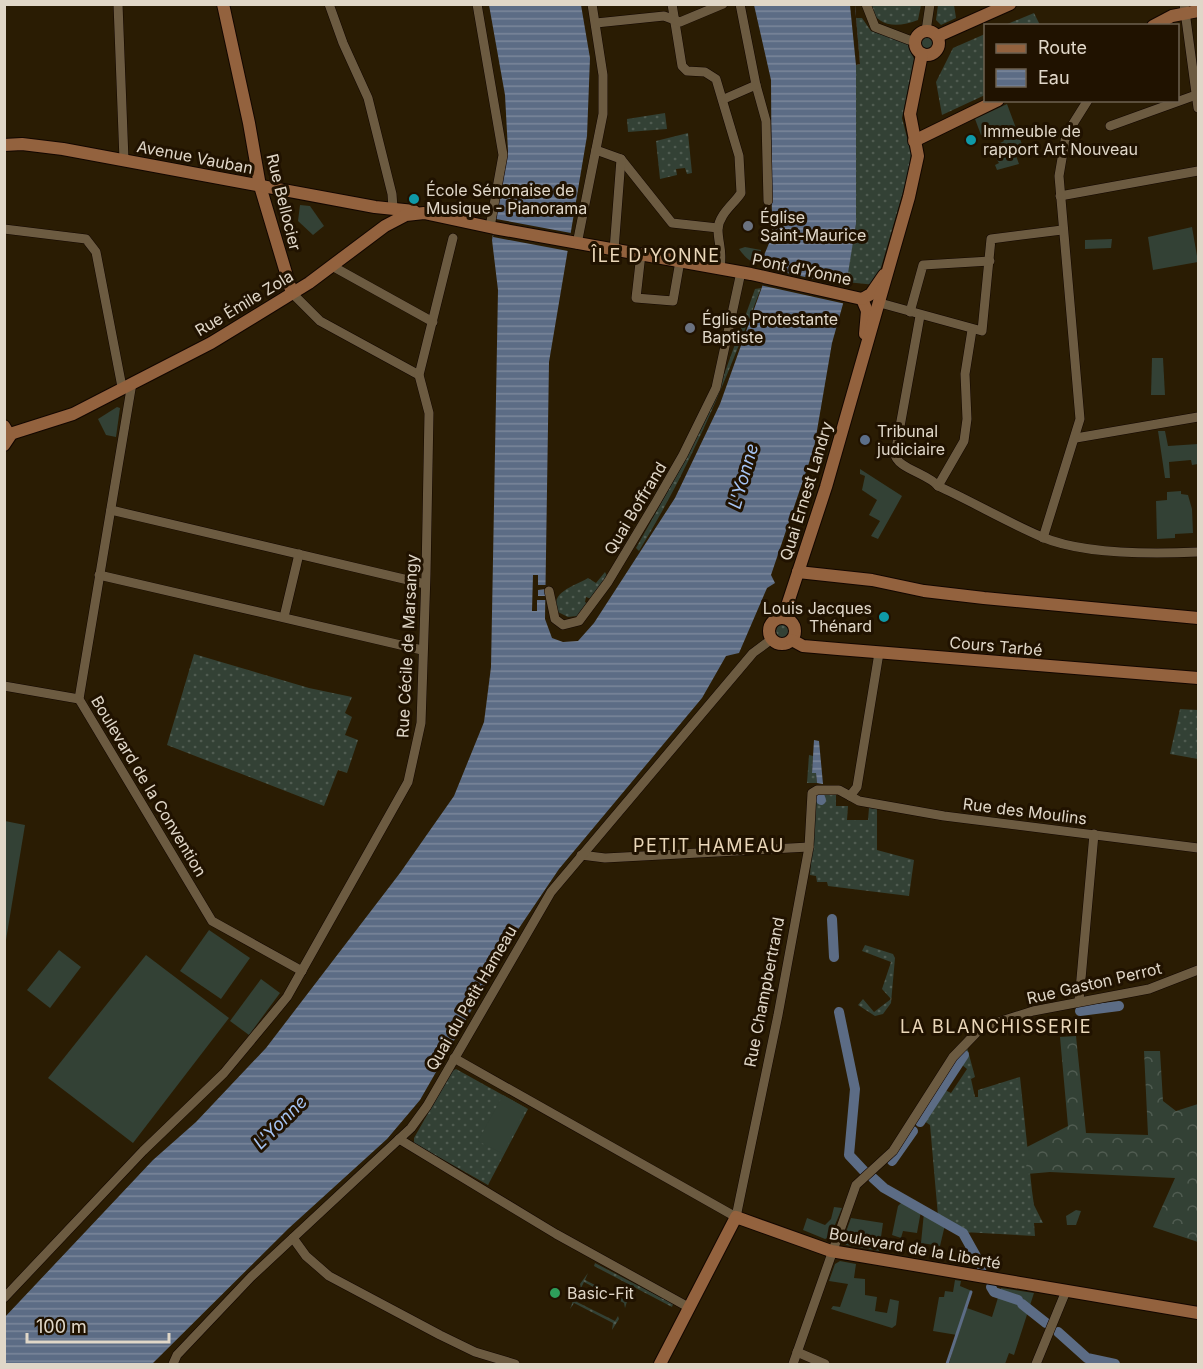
<svg xmlns="http://www.w3.org/2000/svg" width="1203" height="1369" font-family="Inter,sans-serif">
<defs>
<pattern id="grass-dots" width="8" height="8" patternUnits="userSpaceOnUse" patternTransform="scale(1.5)"><rect width="8" height="8" fill="#334135"/><path d="M2 2h.1M6 6h.1" fill="none" stroke="#505c51" stroke-width="1.8" stroke-linecap="round"/></pattern>
<pattern id="forest-crowns" width="20" height="18" patternUnits="userSpaceOnUse" patternTransform="scale(1.5)"><rect width="20" height="18" fill="#334135"/><path d="M2 6a3 3 0 1 1 6 0M12 15a3 3 0 1 1 6 0" fill="none" stroke="#505c51"/></pattern>
<pattern id="water-rules" width="6" height="5" patternUnits="userSpaceOnUse" patternTransform="scale(1.5)"><rect width="6" height="5" fill="#5c6c85"/><path d="M0 2.5h6" fill="none" stroke="#7b879a"/></pattern>
</defs>
<rect width="100%" height="100%" fill="#2a1c03"/>
<g fill="url(#grass-dots)">
<path d="M870,5H921L918,20C898,28 876,28 870,5Z"/>
<polygon points="938,5 954,5 956,18 941,25 936,20"/>
<polygon points="1034,13 1040,25 1005,25"/>
<polygon points="856,18 862,18 871,31 907,43 914,59 902,118 911,153 909,171 876,285 846,282 856,224 856,65 860,64"/>
<polygon points="985,34 985,95 942,115 936,82 953,48"/>
<polygon points="665,113 667,129 628,132 627,119"/>
<polygon points="688,133 692,173 687,174 685,168 676,169 677,175 660,179 656,141"/>
<path d="M761,288C726,381 691,466 639,551L636,548L687,457L717,394L755,289Z"/>
<path d="M605,572L607,576L591,599L586,597L585,602L589,604L577,616L568,617L558,612C549,592 573,587 588,578L596,583Z"/>
<circle cx="783" cy="631" r="7"/>
<polygon points="194,654 309,688 352,697 345,713 352,717 345,735 358,740 347,773 338,770 324,806 167,745"/>
<polygon points="1180,709 1198,710 1198,759 1170,754"/>
<polygon points="809,755 813,756 812,772 816,773 817,783 807,783"/>
<polygon points="821,794 836,794 836,806 848,806 847,820 868,820 869,808 877,809 877,850 914,860 909,896 828,886 827,882 817,882 816,876 810,875 816,798"/>
<polygon points="865,945 893,954 895,958 891,1003 883,1014 875,1016 858,1005 863,999 874,1012 891,999 882,989 891,962 862,951"/>
<polygon points="967,1047 975,1077 971,1079 975,1097 978,1097 978,1090 1020,1077 1032,1191 1034,1205 1043,1223 1034,1223 1035,1236 963,1232 938,1216 930,1125 924,1121 945,1090 951,1093 967,1069 961,1064 964,1059 963,1052"/>
<polygon points="456,1069 528,1109 488,1185 414,1143 414,1138 452,1071"/>
<polygon points="595,1263 673,1304 672,1307 594,1266"/>
<polygon points="588,1273 585,1280 625,1300 629,1295 625,1308 624,1303 584,1282 581,1288 580,1284"/>
<polygon points="575,1295 578,1295 575,1301 615,1321 618,1316 619,1319 612,1330 613,1323 574,1303 570,1309"/>
</g>
<polygon fill="url(#forest-crowns)" points="1076,1036 1086,1133 1148,1135 1144,1051 1160,1051 1163,1101 1176,1111 1198,1104 1198,1242 1153,1227 1175,1178 1050,1172 1027,1174 1025,1148 1068,1126 1060,1037"/>
<g fill="#334135">
<circle cx="927" cy="43" r="8"/>
<polygon points="1007,104 1023,147 1014,150 1019,164 997,170 995,165 999,163 995,157 998,156 994,146 1004,141 1001,135 998,136 995,130 985,137 981,135 975,119"/>
<polygon points="300,205 310,206 324,226 313,235 298,221"/>
<polygon points="1192,227 1198,262 1153,270 1148,237"/>
<polygon points="1112,239 1111,248 1085,249 1085,240"/>
<path d="M745,247L761,250L760,264C750,263 745,257 739,249Z"/>
<polygon points="1152,358 1163,358 1165,395 1151,395"/>
<polygon points="117,407 120,408 116,437 106,435 98,419"/>
<polygon points="1158,431 1165,431 1168,446 1198,444 1198,464 1192,465 1191,460 1169,462 1170,478 1165,478"/>
<polygon points="860,469 902,496 878,539 871,536 880,521 869,515 877,500 862,490 865,476 860,474"/>
<polygon points="1181,491 1181,494 1188,495 1192,509 1193,533 1175,534 1175,538 1157,539 1156,501 1167,500 1167,492"/>
<polygon points="5,821 25,825 5,946 4,821"/>
<polygon points="209,930 250,958 221,999 180,971"/>
<polygon points="59,950 81,967 50,1008 27,990"/>
<polygon points="146,955 229,1018 133,1143 48,1078"/>
<polygon points="261,979 280,993 249,1035 230,1021"/>
<polygon points="503,1095 526,1108 503,1154 478,1141"/>
<polygon points="903,1201 921,1211 917,1233 903,1231 901,1238 892,1235 898,1206"/>
<polygon points="834,1207 842,1208 830,1237 825,1239 803,1230 807,1218 825,1225 831,1219"/>
<polygon points="1076,1210 1081,1211 1076,1225 1067,1225 1066,1216"/>
<polygon points="924,1212 945,1225 940,1246 921,1243"/>
<polygon points="851,1218 883,1223 879,1251 846,1245 843,1240"/>
<polygon points="840,1261 856,1264 854,1278 865,1279 865,1295 877,1297 875,1311 887,1313 890,1299 899,1301 896,1325 892,1328 831,1309 833,1306 840,1307 848,1284 829,1281 835,1264"/>
<polygon points="955,1280 961,1281 960,1286 972,1291 967,1308 992,1317 1001,1288 1034,1293 1014,1355 1009,1353 1005,1364 949,1364 957,1335 933,1331 939,1297 944,1297 945,1291 953,1292"/>
</g>
<g fill="url(#water-rules)">
<polygon points="489,5 581,5 590,58 587,136 549,362 545,619 552,638 563,642 578,641 594,623 675,498 720,404 762,287 767,266 760,265 772,236 771,80 754,5 855,5 860,64 856,65 856,224 843,304 832,343 814,448 771,575 775,583 767,588 739,653 726,656 702,698 559,869 515,934 420,1100 387,1139 289,1228 152,1364 5,1364 4,1318 153,1160 196,1122 266,1048 400,873 454,796 484,722 491,667 498,290 492,240 508,151 505,95"/>
<polygon points="814,740 819,741 823,784 817,783 816,773 812,773"/>
</g>
<g fill="#2a1c03">
<polygon points="850,5 855,5 860,64 856,65"/>
<polygon points="496,219 571,233 568,251 493,237"/>
<polygon points="757,263 761,267 849,287 846,304 760,285 763,269 758,268"/>
<polygon points="533,575 538,575 538,585 547,585 547,589 538,590 538,596 547,596 547,600 537,600 537,611 532,611"/>
</g>
<g fill="none" stroke-linecap="round" stroke-linejoin="round">
<polyline stroke="#5c6c85" stroke-width="3" points="947,1364 971,1292"/>
<g stroke="#5c6c85" stroke-width="10">
<polyline points="819,795 821,800"/>
<polyline points="832,919 834,957"/>
<polyline points="1080,1011 1119,1006"/>
<polyline points="839,1012 855,1089 849,1155 864,1171"/>
<polyline points="920,1122 964,1055"/>
<polyline points="892,1161 913,1131"/>
<polyline points="873,1178 884,1188 963,1233 982,1267"/>
<polyline points="991,1287 994,1292 1018,1300"/>
<polyline points="1022,1304 1046,1323"/>
<polyline points="1058,1332 1087,1358 1115,1364"/>
</g>
<defs>
<g id="street">
<polyline points="118,4 124,160"/>
<polyline points="329,4 343,43 368,98 392,194 393,208"/>
<polyline points="477,4 503,155 490,227"/>
<path d="M672,4L682,66L687,71L705,72L716,79L739,156L741,193C734,204 719,214 718,229C718,244 723,250 720,268"/>
<polyline points="740,4 756,85 766,121 768,201"/>
<polyline points="866,4 875,27 909,40 916,40"/>
<polyline points="1184,4 1198,108"/>
<polyline points="596,23 664,16 680,22 723,4"/>
<polyline points="926,31 930,4"/>
<polyline points="724,99 756,85"/>
<polyline points="1110,126 1196,95"/>
<polyline points="596,150 621,159 672,223 718,228"/>
<polyline points="1060,196 1198,171"/>
<polyline points="4,229 86,239 96,252 122,387"/>
<polyline points="577,244 603,114 603,75 592,4"/>
<polyline points="614,250 621,159"/>
<polyline points="641,254 636,298 673,301 680,261"/>
<polyline points="332,266 433,322"/>
<polyline points="292,293 320,321 419,375"/>
<polyline points="880,303 982,331 991,239 1062,230"/>
<polyline points="910,312 923,265 990,261"/>
<path d="M920,316L895,454C896,468 929,474 938,486C973,502 1007,522 1042,537C1084,555 1154,554 1198,552"/>
<polyline points="132,383 79,699 212,921 302,971"/>
<polyline points="1076,438 1198,417"/>
<polyline points="938,486 964,441 967,419 965,374 972,330"/>
<polyline points="111,510 425,584"/>
<polyline points="1043,538 1080,419 1059,176 1066,135 1088,100"/>
<polyline points="99,575 422,650"/>
<polyline points="549,591 555,619 563,625 579,621 608,582 656,502 683,455 716,388 741,272"/>
<polyline points="284,617 299,554"/>
<polyline points="4,686 79,699"/>
<polyline points="850,796 859,801 944,816 1198,848"/>
<polyline points="581,855 605,858 809,847"/>
<polyline points="1079,1001 1094,834"/>
<polyline points="454,1058 736,1217 778,1015 809,847 812,793 817,790 839,790 850,796 857,787 879,653"/>
<polyline points="399,1139 556,1234 690,1308"/>
<polyline points="293,1238 306,1256 329,1276 440,1335 475,1352 515,1364"/>
<polyline points="4,1298 143,1151 224,1073 287,997 408,782 421,723 426,574 429,413 419,375 453,238"/>
<polyline points="797,1352 825,1364"/>
<polyline points="173,1364 177,1355 251,1277 411,1128 427,1106 551,892 753,653 772,639"/>
<polyline points="793,1364 856,1185 893,1151 953,1057 981,1028 989,1025 1033,1011 1149,989 1198,970"/>
<polyline points="1036,1364 1066,1291"/>
</g>
<g id="secondary">
<polyline points="223,4 249,123 260,186 292,293"/>
<polyline points="1153,26 1172,16 1198,11"/>
<circle cx="927" cy="43" r="12"/>
<polyline points="938,36 1010,4"/>
<polyline points="914,141 998,100"/>
<polyline points="4,145 22,144 63,149 375,207 414,211"/>
<polyline points="862,299 867,311 865,334"/>
<polyline points="862,299 871,294 884,275"/>
<polyline points="4,426 10,436 4,445"/>
<polyline points="10,434 73,414 211,343 309,283 385,226 406,215 424,213 494,228 751,274 862,299"/>
<polyline points="798,572 872,580 924,591 984,598 1198,618"/>
<circle cx="782" cy="631" r="13"/>
<polyline points="783,618 826,487 909,197 918,156 910,114 922,54"/>
<polyline points="792,640 803,646 838,649 1198,678"/>
<polyline points="660,1364 736,1217 831,1251 1198,1313"/>
</g>
</defs>
<use href="#street" stroke="#120600" stroke-width="10"/>
<use href="#secondary" stroke="#120600" stroke-width="14"/>
<use href="#street" stroke="#6c5b41" stroke-width="9"/>
<use href="#secondary" stroke="#93623e" stroke-width="12"/>
</g>
<g fill="#0f9aa8" stroke="#201200" stroke-width="2">
<circle cx="971" cy="140" r="6"/>
<circle cx="414" cy="199" r="6"/>
<circle cx="884" cy="617" r="6"/>
</g>
<g fill="#6b7280" stroke="#201200" stroke-width="2">
<circle cx="748" cy="226" r="6"/>
<circle cx="690" cy="328" r="6"/>
</g>
<circle fill="#5c6f8a" stroke="#201200" stroke-width="2" cx="865" cy="440" r="6"/>
<circle fill="#2e9e5b" stroke="#201200" stroke-width="2" cx="555" cy="1293" r="6"/>
<g text-anchor="middle" dominant-baseline="central" stroke-width="6" stroke-linejoin="round" paint-order="stroke">
<g font-size="16" fill="#e0d7c8" stroke="#201200" text-anchor="start">
<text x="983" y="131">Immeuble de<tspan x="983" dy="18">rapport Art Nouveau</tspan></text>
<text x="426" y="190">École Sénonaise de<tspan x="426" dy="18">Musique - Pianorama</tspan></text>
<text x="760" y="217">Église<tspan x="760" dy="18">Saint-Maurice</tspan></text>
<text x="702" y="319">Église Protestante<tspan x="702" dy="18">Baptiste</tspan></text>
<text x="877" y="431">Tribunal<tspan x="877" dy="18">judiciaire</tspan></text>
<text x="872" y="608" text-anchor="end">Louis Jacques<tspan x="872" dy="18">Thénard</tspan></text>
<text x="567" y="1293">Basic-Fit</text>
</g>
<g font-size="16" fill="#e0d7c8" stroke="#201200">
<text transform="translate(195 157) rotate(11)">Avenue Vauban</text>
<text transform="translate(284 202) rotate(76)">Rue Bellocier</text>
<text transform="translate(802 269) rotate(12)">Pont d'Yonne</text>
<text transform="translate(244 303) rotate(-31)">Rue Émile Zola</text>
<text transform="translate(806 491) rotate(-73)">Quai Ernest Landry</text>
<text transform="translate(635 508) rotate(-59)">Quai Boffrand</text>
<text transform="translate(407 646) rotate(-87)">Rue Cécile de Marsangy</text>
<text transform="translate(996 646) rotate(5)">Cours Tarbé</text>
<text transform="translate(149 786) rotate(59)">Boulevard de la Convention</text>
<text transform="translate(1025 811) rotate(7)">Rue des Moulins</text>
<text transform="translate(1094 983) rotate(-13)">Rue Gaston Perrot</text>
<text transform="translate(764 992) rotate(-79)">Rue Champbertrand</text>
<text transform="translate(471 998) rotate(-60)">Quai du Petit Hameau</text>
<text transform="translate(915 1248) rotate(10)">Boulevard de la Liberté</text>
</g>
<g font-size="18" letter-spacing="1.5" fill="#ead7b9" stroke="#201200">
<text x="656" y="255">ÎLE D'YONNE</text>
<text x="709" y="845">PETIT HAMEAU</text>
<text x="996" y="1026">LA BLANCHISSERIE</text>
</g>
<g font-size="18" font-style="italic" fill="#a5c3f2" stroke="#201200">
<text transform="translate(743 476) rotate(-74)">L'Yonne</text>
<text transform="translate(280 1122) rotate(-45)">L'Yonne</text>
</g>
</g>
<rect width="1203" height="1369" fill="none" stroke="#e0d7c8" stroke-width="12"/>
<rect x="984" y="24" width="195" height="78" fill="#201200" stroke="#6d6150" stroke-width="1.5"/>
<rect x="996" y="44" width="30" height="9" fill="#93623e" stroke="#6d6150" stroke-width="1.5"/>
<text x="1038" y="54" font-size="18" fill="#e0d7c8">Route</text>
<rect x="996" y="69" width="30" height="18" fill="url(#water-rules)" stroke="#6d6150" stroke-width="1.5"/>
<text x="1038" y="84" font-size="18" fill="#e0d7c8">Eau</text>
<path d="M27 1333v9h142v-9" fill="none" stroke="#e0d7c8" stroke-width="3"/>
<text x="36" y="1333" font-size="18" fill="#e0d7c8" stroke="#201200" stroke-width="4.5" paint-order="stroke">100 m</text>
</svg>
